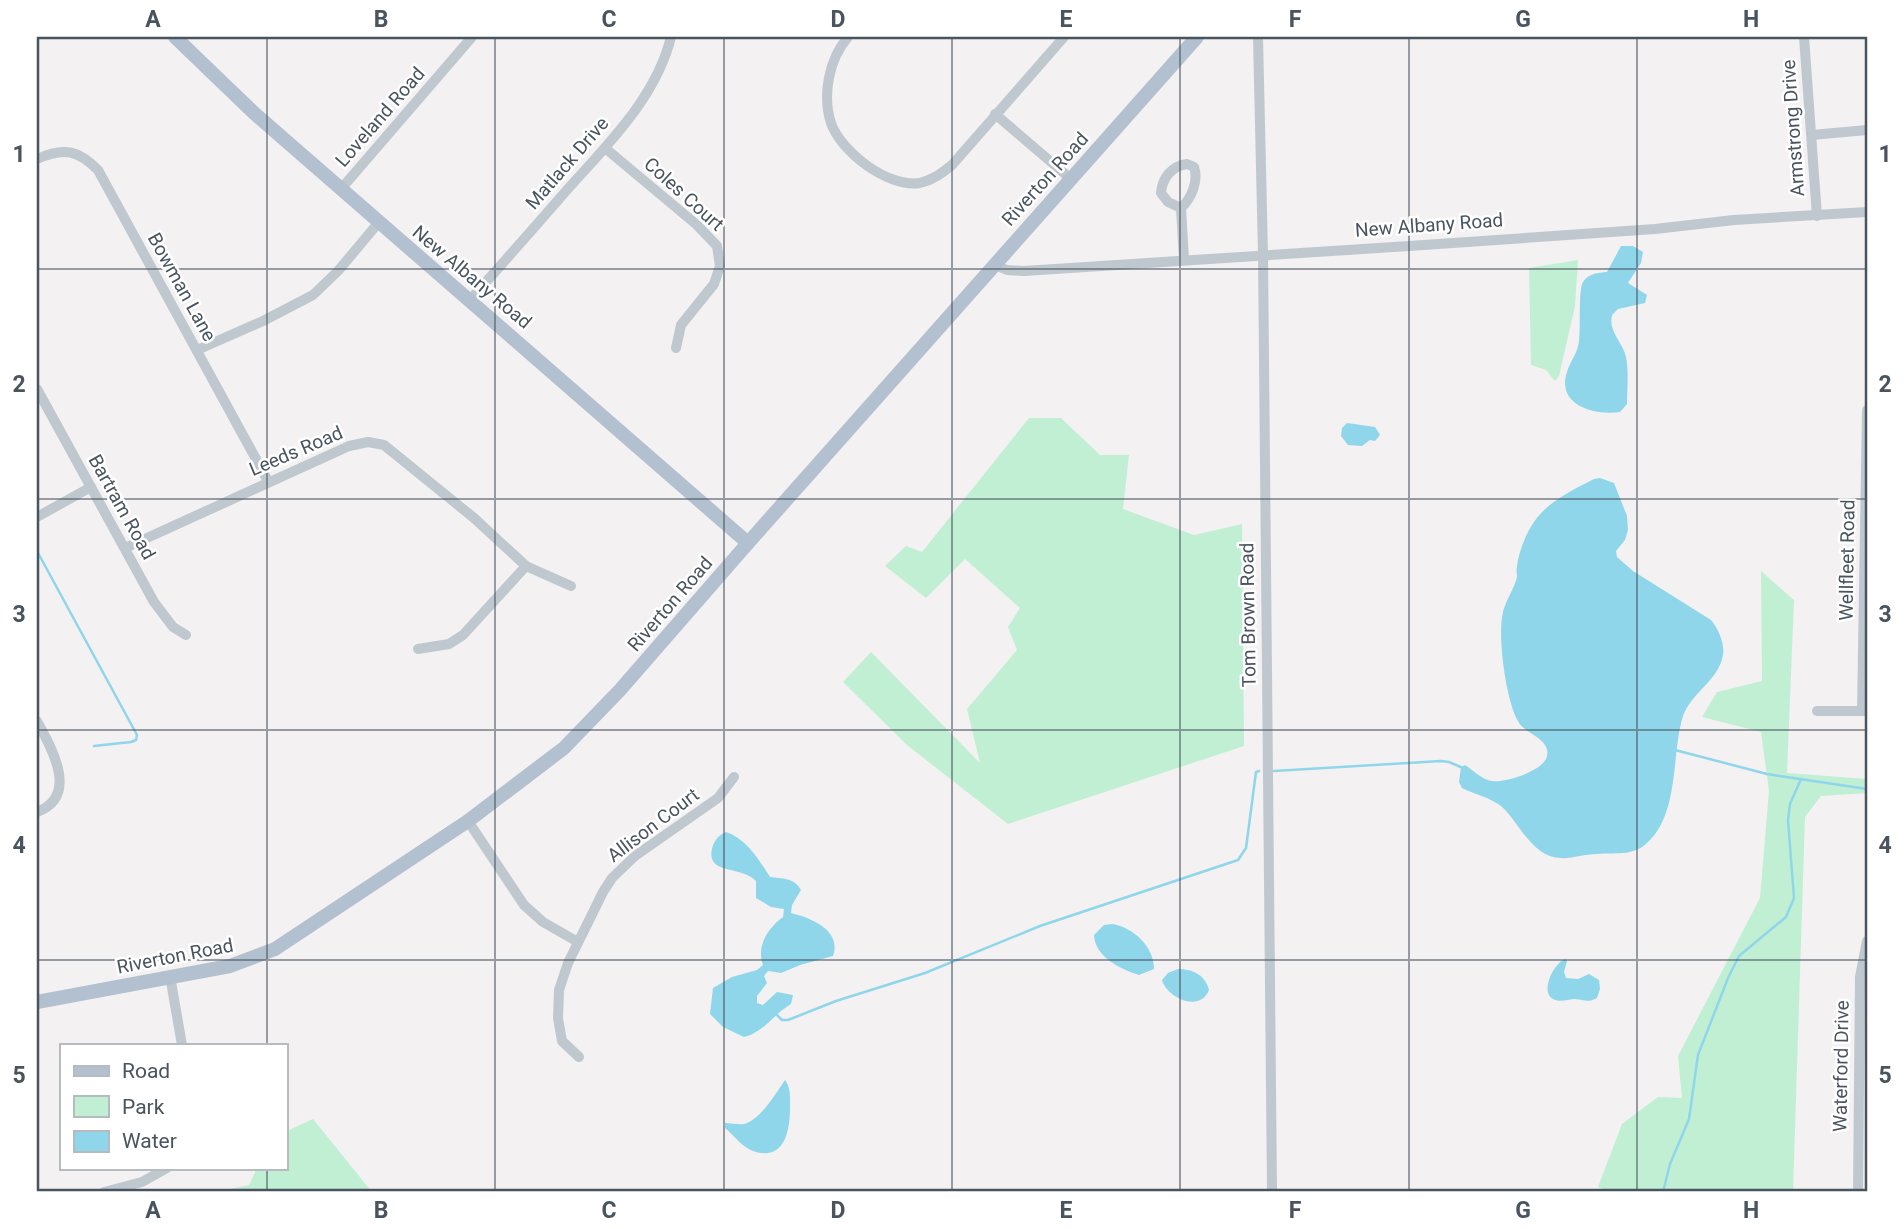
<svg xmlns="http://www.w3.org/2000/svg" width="1904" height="1229" font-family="Roboto,sans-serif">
<rect width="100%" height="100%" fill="#f3f1f1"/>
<g fill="#c1efd4">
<polygon points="1578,260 1575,306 1559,376 1555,381 1546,370 1531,365 1529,268"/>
<polygon points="1029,418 1061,418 1100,455 1129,455 1123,509 1194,535 1242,524 1244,746 1008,824 907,745 843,682 871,652 980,763 967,709 1017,650 1008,627 1020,608 965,559 926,598 885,566 906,546 922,552"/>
<polygon points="1761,571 1794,600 1787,773 1867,779 1867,793 1821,796 1805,817 1793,1192 1611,1192 1598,1187 1622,1124 1658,1097 1682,1098 1678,1056 1760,898 1769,791 1761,732 1702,717 1717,692 1762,681"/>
<polygon points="313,1119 372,1192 216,1192 249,1185 257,1168 285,1168 285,1132"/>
</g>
<g fill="#8fd6eb">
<path d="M1621,246H1633L1643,252L1641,263L1628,283L1647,295L1645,303L1618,309L1612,315C1608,332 1623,342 1626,357C1629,372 1627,390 1627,404L1620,412C1594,416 1556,405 1567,372C1570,361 1578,353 1579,341C1581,329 1578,290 1583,282C1589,273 1598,273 1607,272Z"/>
<polygon points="1347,423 1375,427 1380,435 1375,441 1370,440 1362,446 1348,445 1341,436 1342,428"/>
<path d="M1600,478L1614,483L1627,516L1628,530L1625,540L1616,551L1617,557L1633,571L1711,620C1718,628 1725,644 1723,655C1719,680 1692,692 1683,716C1671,754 1680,813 1647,843C1632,857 1615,852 1597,854C1584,854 1572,859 1560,858C1532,857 1519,822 1501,806C1491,798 1474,794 1462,788L1459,782L1461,767L1465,765C1473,770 1482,780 1492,781C1506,783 1545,770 1547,756C1551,738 1524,734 1518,721C1506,701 1497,635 1503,612C1506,600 1514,589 1517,577C1517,574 1516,570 1517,567C1518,554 1526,533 1534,522C1547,502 1573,490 1594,479Z"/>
<path d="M726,832C747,839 759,860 770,877C782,879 794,877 801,890L792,905L791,913C812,918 842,931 833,956L800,965L781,973L768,971L764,976L767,983L757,996V1003L763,1005L777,992L793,995L791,1004C775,1013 763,1033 744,1037L723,1027L710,1014L713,988L732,977L757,970L763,965C756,946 768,928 783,917L784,909L771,907L756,898V881C741,865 706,875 712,849C714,840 719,835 726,832Z"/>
<path d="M1113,924C1134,928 1154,947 1154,969L1139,975C1120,969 1095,957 1094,935L1104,925Z"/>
<path d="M1565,959L1567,961L1564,972L1566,978L1578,979L1589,974L1599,980L1600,989L1597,998C1588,1003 1585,1000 1575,999C1568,999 1561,1003 1553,999C1540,992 1553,964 1565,959Z"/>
<path d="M1178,969C1193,969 1205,975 1209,990C1200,1013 1167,998 1162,980L1168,973Z"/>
<path d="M785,1080C791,1088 790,1097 790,1107C790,1128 786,1160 756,1152C742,1148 736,1137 725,1128V1123C732,1123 741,1126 747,1123C762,1117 776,1093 785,1080Z"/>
</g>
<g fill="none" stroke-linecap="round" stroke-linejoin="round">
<g stroke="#8fd6eb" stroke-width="2.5">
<polyline points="37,551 137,735 136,740 131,742 94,746"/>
<polyline points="1675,750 1767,774 1867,789"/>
<polyline points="1274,771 1441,761 1449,762 1463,768"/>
<polyline points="775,1013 782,1020 788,1020 836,1001 925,973 1040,926 1238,860 1246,848 1256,772 1259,771"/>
<polyline points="1663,1192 1670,1164 1689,1119 1698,1055 1728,978 1739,956 1786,917 1794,898 1788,820 1790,804 1801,779"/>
</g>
<g stroke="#bfc8cf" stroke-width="10">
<path d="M848,37C829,59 822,95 831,123C841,152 888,188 920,183C933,180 942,173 952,165L1064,37"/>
<polyline points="1258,37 1263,255 1272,1192"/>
<polyline points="1804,37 1817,216"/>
<polyline points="995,114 1071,179"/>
<polyline points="1812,135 1867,130"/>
<polyline points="605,148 697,225 717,246 720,266 714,284 681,325 676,348"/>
<path d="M37,159C64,147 78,150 98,170L268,481"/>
<polyline points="341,189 472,37"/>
<path d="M1181,208C1191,199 1199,181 1194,167L1187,164C1171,166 1162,179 1161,193L1168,202L1181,208L1184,260"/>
<polyline points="995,265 1007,270 1024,271 1409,246 1655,229 1734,220 1867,212"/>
<path d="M469,301C502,264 534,228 566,191C607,145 656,98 671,37"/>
<polyline points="197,350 263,321 313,295 338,271 379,222"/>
<polyline points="37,389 154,602 173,627 186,635"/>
<polyline points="37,517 91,487"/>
<polyline points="125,548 349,446 368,442 384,445 474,518 526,566 571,586"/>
<polyline points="418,649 449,644 463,635 526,566"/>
<polyline points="1817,711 1867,711"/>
<polyline points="1862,711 1867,410"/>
<path d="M37,721C51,747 80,796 37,812"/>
<polyline points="468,821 524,905 543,922 578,942"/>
<polyline points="170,976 182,1045"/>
<polyline points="579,1057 562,1041 558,1018 559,990 568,963 603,892 612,878 635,856 718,798 734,777"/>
<polyline points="104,1192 142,1182 167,1168"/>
<polyline points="1858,1192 1860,977 1867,941"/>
</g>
<g stroke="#b2c0cf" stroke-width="14">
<polyline points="175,37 254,113 748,543"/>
<polyline points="37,1002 230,966 275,949 468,821 564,748 620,690 748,543 1197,37"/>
</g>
</g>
<path fill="none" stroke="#49545e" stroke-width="2" stroke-opacity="0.55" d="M267,37V1045M495,37V1192M724,37V1192M952,37V1192M1180,37V1192M1409,37V1192M1637,37V1192M37,269H1867M37,499H1867M37,730H1867M37,960H1867M267,1168V1192"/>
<g text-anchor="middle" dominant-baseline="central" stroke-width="5" stroke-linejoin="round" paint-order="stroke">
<g font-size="19" fill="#49545e" stroke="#fff">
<text transform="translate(380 117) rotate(-49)">Loveland Road</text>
<text transform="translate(1793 128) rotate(-94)">Armstrong Drive</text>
<text transform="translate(567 163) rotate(-49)">Matlack Drive</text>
<text transform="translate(1045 179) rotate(-48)">Riverton Road</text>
<text transform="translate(684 194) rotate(42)">Coles Court</text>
<text transform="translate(1429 225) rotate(-4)">New Albany Road</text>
<text transform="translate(472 277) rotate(40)">New Albany Road</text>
<text transform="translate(182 287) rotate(61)">Bowman Lane</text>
<text transform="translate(296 451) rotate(-23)">Leeds Road</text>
<text transform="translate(122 507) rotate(61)">Bartram Road</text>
<text transform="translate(1847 560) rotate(-89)">Wellfleet Road</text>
<text transform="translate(670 604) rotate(-49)">Riverton Road</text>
<text transform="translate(1248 615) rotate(-91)">Tom Brown Road</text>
<text transform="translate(653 825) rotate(-37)">Allison Court</text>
<text transform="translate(175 956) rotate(-11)">Riverton Road</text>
<text transform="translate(1841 1066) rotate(-89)">Waterford Drive</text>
</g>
</g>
<rect width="1904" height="1229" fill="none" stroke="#ffffff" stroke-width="77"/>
<rect x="60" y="1044" width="228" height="126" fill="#ffffff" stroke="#b6bbbf" stroke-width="2"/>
<rect x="74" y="1066" width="35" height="10" fill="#b2c0cf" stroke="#b6bbbf" stroke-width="2"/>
<text x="122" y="1078" font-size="21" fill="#49545e">Road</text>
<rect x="74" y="1096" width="35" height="21" fill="#c1efd4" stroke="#b6bbbf" stroke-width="2"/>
<text x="122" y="1114" font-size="21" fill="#49545e">Park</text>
<rect x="74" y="1131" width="35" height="21" fill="#8fd6eb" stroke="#b6bbbf" stroke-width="2"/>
<text x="122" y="1148" font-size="21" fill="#49545e">Water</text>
<rect x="38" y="38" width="1828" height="1152" fill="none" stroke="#49545e" stroke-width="2.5"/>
<g font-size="23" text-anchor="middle" font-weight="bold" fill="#49545e">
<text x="153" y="27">A</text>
<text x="381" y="27">B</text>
<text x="609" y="27">C</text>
<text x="838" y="27">D</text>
<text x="1066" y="27">E</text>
<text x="1295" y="27">F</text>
<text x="1523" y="27">G</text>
<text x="1751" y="27">H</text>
<text x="19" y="162">1</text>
<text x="1885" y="162">1</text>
<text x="19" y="392">2</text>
<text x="1885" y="392">2</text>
<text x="19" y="622">3</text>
<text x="1885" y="622">3</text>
<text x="19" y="853">4</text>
<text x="1885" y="853">4</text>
<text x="19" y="1083">5</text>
<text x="1885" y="1083">5</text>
<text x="153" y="1218">A</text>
<text x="381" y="1218">B</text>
<text x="609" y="1218">C</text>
<text x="838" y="1218">D</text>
<text x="1066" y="1218">E</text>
<text x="1295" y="1218">F</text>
<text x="1523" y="1218">G</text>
<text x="1751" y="1218">H</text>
</g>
</svg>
